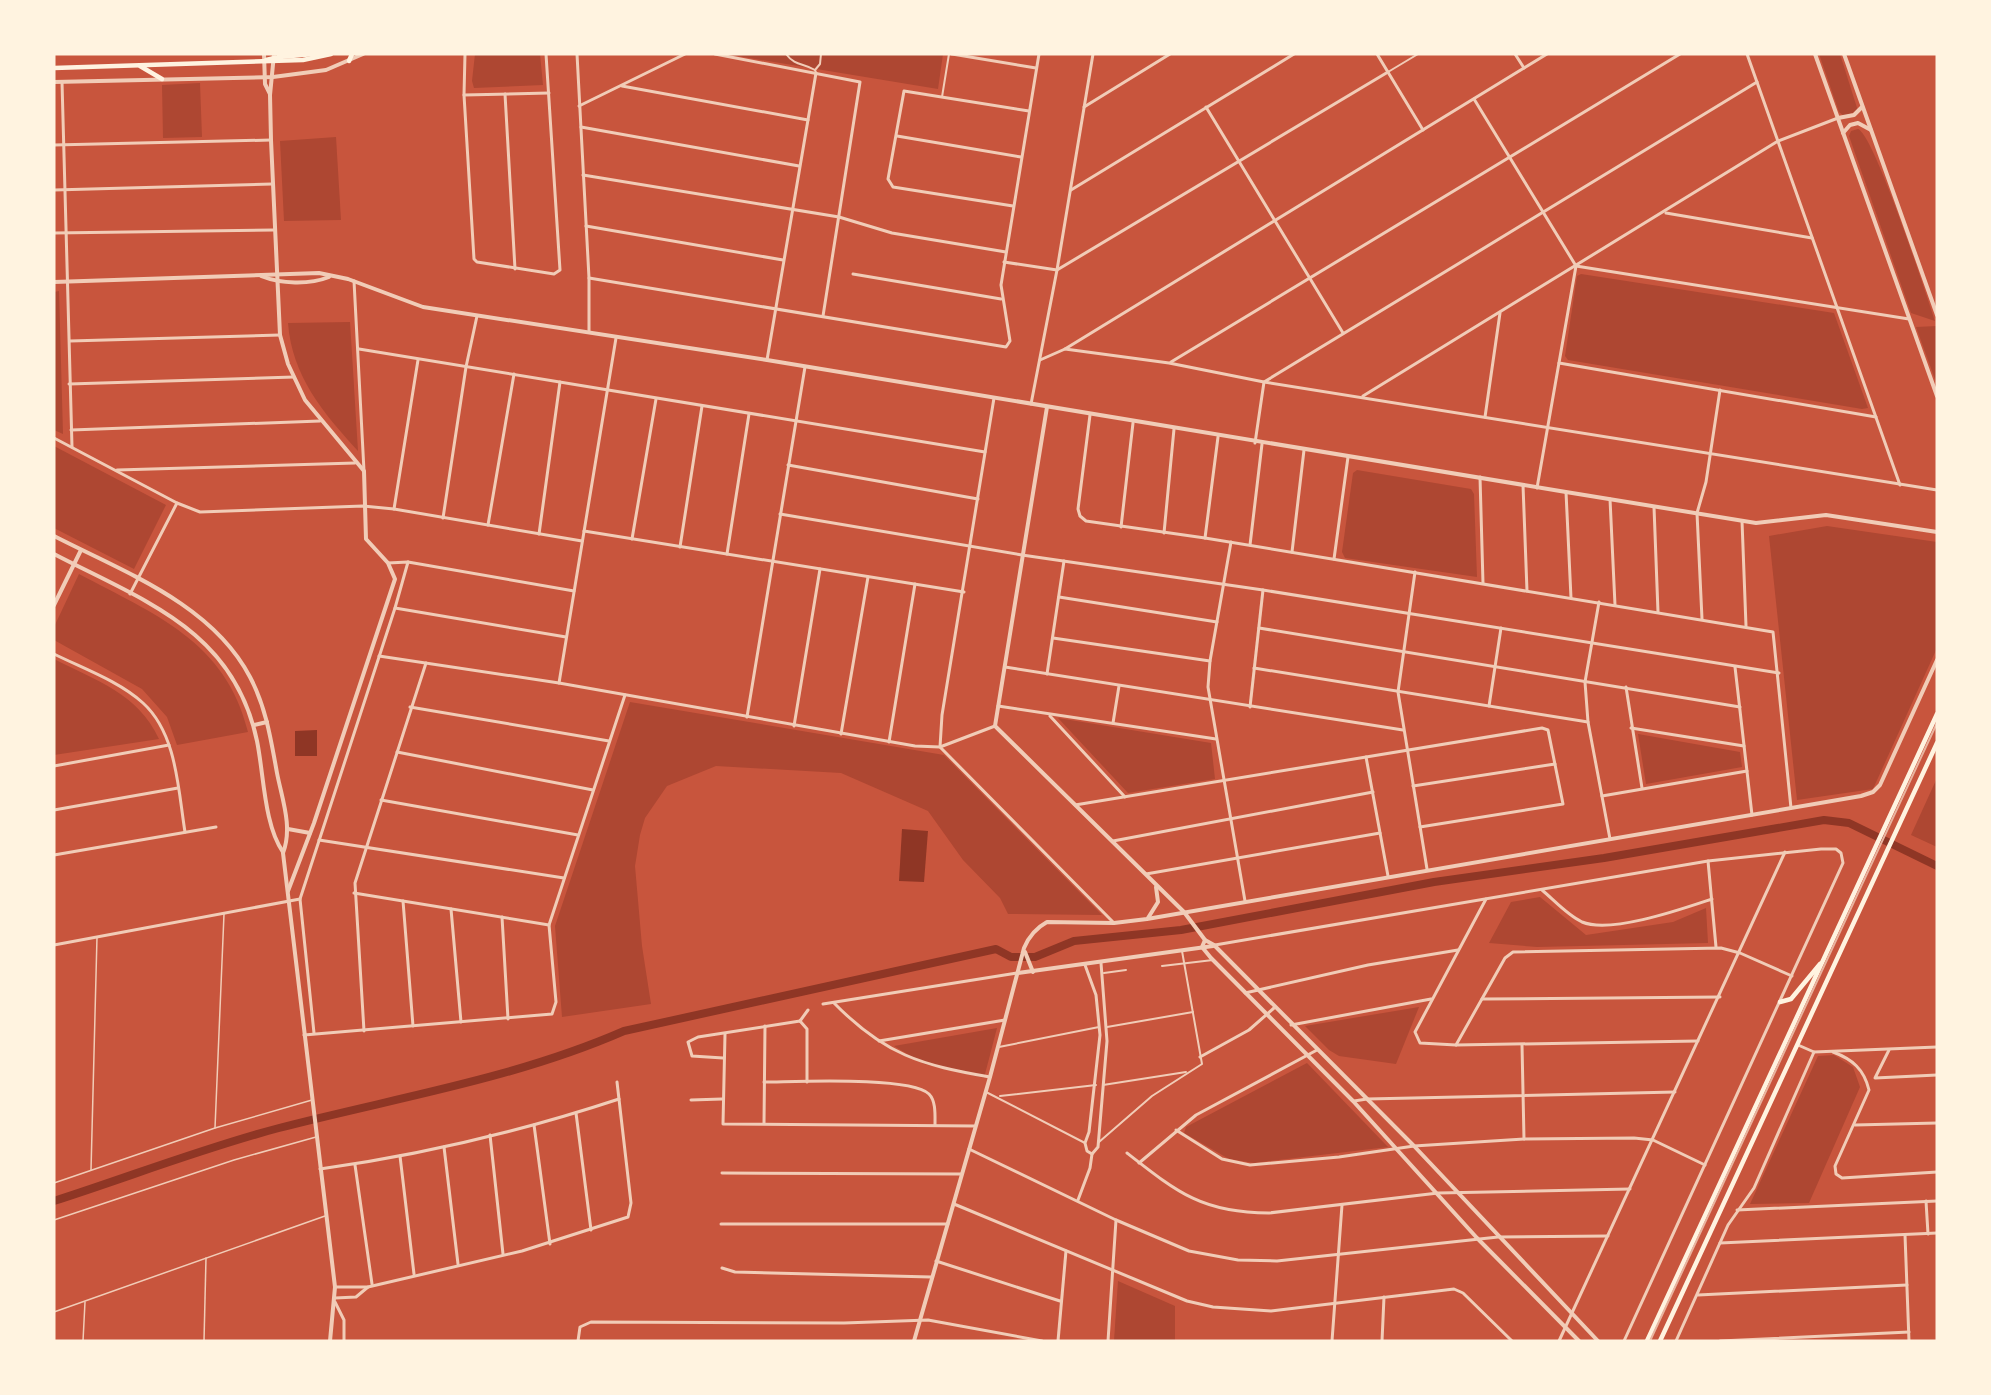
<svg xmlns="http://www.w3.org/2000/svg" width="1991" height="1395" font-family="'Archivo Narrow',sans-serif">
<rect width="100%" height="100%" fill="#c8553d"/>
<g fill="#ae4732">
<polygon points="475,54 540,54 543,85 474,88 472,81"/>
<polygon points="725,54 943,54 938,89"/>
<polygon points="1819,54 1840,54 1858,111 1844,116 1839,112"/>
<polygon points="200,83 202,137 163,138 162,85"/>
<path d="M1858,129C1875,136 1926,294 1935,321L1911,313L1849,136L1851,131Z"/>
<polygon points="336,137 341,220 284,221 280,141"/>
<polygon points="1581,274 1834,313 1868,408 1862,409 1568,360 1565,356 1577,276"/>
<polygon points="59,291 63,434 54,430 54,292"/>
<path d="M350,322L358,451C323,413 292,376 288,323Z"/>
<polygon points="1937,326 1937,385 1916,327"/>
<polygon points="54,446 166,505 134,569 54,528"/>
<polygon points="1357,470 1471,489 1474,494 1477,577 1345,558 1342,552 1353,473"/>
<polygon points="1827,526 1937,542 1937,648 1873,789 1797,800 1769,536"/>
<path d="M79,574C154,614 226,641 248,732L177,745L167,717L142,689L54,640V627Z"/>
<path d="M54,659C96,681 138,693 159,739L54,755Z"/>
<polygon points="630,702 944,755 1102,915 1008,914 1000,898 963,860 928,811 841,773 716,766 667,786 645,818 640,835 635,866 642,946 651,1004 562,1017 555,926"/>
<polygon points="1058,718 1211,743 1215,779 1128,793"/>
<polygon points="1638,734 1740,752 1742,767 1646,784"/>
<polygon points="1937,778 1937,847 1911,835"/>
<polygon points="1540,897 1586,935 1673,922 1706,908 1708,943 1537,947 1489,943 1511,902"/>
<polygon points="1419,1007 1396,1064 1339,1056 1329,1050 1305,1026"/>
<polygon points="997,1028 984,1078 924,1064 894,1046"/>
<polygon points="1834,1055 1853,1067 1860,1087 1809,1203 1750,1204 1818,1056"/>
<polygon points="1307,1063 1388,1147 1254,1163 1229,1159 1184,1133 1186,1127"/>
<polygon points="1118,1281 1175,1306 1175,1341 1114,1341"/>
</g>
<g fill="#8f3625">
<polygon points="317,730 317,756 295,756 295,731"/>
<polygon points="902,829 928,831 924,882 899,881"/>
</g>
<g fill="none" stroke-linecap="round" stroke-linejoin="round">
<path stroke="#8f3625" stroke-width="8" d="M54,1201C129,1177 203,1148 279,1128C394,1098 514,1079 624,1031L996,949L1011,957H1035L1074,941L1181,930L1434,882L1604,858L1824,820L1849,823L1937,866"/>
<g stroke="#f1ccb7" stroke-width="1.5">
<polyline points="215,1128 224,914"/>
<polyline points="91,1170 97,937"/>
<polyline points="54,1183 215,1128 312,1100"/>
<polyline points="54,1220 234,1160 316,1137"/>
<polyline points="54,1312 325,1216"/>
<polyline points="83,1341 85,1302"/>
<polyline points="204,1341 206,1258"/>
</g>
<g stroke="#f1ccb7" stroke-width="2">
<path d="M786,54C795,66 803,63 815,70L816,73"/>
<polyline points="803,54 820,54"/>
<polyline points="815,70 820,64 821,54"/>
<polyline points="1388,72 1418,54"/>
<polyline points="942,97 949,54"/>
<polyline points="1162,966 1213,960"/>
<polyline points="1104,973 1126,970"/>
<polyline points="1107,1027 1193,1012"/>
<polyline points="999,1047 1099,1027"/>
<polyline points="1103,1085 1186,1072"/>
<polyline points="986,1092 1085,1143"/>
<polyline points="1000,1096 1096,1085"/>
<polyline points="1099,1142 1152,1096 1202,1064 1182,951"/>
</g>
<g stroke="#f1ccb7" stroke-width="3">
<polyline points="465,54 464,95 474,259 477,262 554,274 560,270 546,54"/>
<polyline points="577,54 589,278 589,332"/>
<polyline points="715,54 860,82 823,316"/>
<polyline points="952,54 1036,68"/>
<polyline points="1377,54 1423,130"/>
<polyline points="1515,54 1524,68"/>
<polyline points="1747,54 1900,485"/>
<polyline points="62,82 72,447"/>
<polyline points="622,86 808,120"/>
<polyline points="505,94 515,269"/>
<polyline points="464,95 549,93"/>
<polyline points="1474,99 1576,266"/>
<polyline points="579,106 685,54"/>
<polyline points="1084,107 1170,54"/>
<polyline points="1206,107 1343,333"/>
<polyline points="581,127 799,166"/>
<polyline points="897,136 1021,157"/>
<polyline points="54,145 271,140"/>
<polyline points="583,175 839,217 892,233 1006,252"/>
<polyline points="54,190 272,184"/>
<polyline points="1071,190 1294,54"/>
<polyline points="1013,206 893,187 888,179 904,91 1029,111"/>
<polyline points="1666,213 1812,238"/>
<polyline points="586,226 783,260"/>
<polyline points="54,233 274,230"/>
<polyline points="1004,262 1057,270 1388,72"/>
<polyline points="1576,266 1909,319"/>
<polyline points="853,274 1001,299"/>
<polyline points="589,278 1006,347 1010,341 1001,285 1039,54"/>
<polyline points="354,281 364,471"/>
<polyline points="70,341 280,335"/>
<polyline points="359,349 985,452"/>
<polyline points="1065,349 1169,363 1264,382 1937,490"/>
<polyline points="767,360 816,73"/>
<polyline points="1040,360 1065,349 1547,54"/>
<polyline points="1171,362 1680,54"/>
<polyline points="1559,363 1876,417"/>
<polyline points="69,384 294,377"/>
<polyline points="1363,396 1778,141 1838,118"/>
<polyline points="994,398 942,715 940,747 1114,923"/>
<polyline points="1031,404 1057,270 1093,54"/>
<polyline points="1090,415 1078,509 1080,516 1086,521 1205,538 1773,632 1791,808"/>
<polyline points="1485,417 1500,313"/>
<polyline points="71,430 320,421"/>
<polyline points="54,438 177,503 200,512 363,506 394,509 582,541"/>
<polyline points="1255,443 1264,382 1757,82"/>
<polyline points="788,465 978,499"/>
<polyline points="117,470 355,463"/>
<polyline points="1480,477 1483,583"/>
<polyline points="1523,485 1527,591"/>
<polyline points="1537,488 1576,266"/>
<polyline points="1566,492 1571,598"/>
<polyline points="1610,499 1615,605"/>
<polyline points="1654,507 1658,612"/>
<polyline points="394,509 418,360"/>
<polyline points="780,514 1022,555 1263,590 1779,673"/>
<polyline points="443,518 466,367 477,316"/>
<polyline points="1742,521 1746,626"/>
<polyline points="488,525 514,374"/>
<polyline points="1121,527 1133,423"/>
<polyline points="584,531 964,592"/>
<polyline points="1164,533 1174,429"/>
<polyline points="539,534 560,382"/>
<polyline points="1205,538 1218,437"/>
<polyline points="632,539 656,399"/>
<polyline points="1231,542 1210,661 1208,687 1245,901"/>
<polyline points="1250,545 1262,444"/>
<polyline points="680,547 702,406"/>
<polyline points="1292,552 1304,450"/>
<polyline points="727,554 749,414"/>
<polyline points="1334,559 1348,457"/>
<polyline points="388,563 408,562 574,591"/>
<polyline points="1415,572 1398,692 1427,869"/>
<polyline points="130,594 177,503"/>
<polyline points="1059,597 1217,622"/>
<polyline points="1599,602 1585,682 1588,722 1610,839"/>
<polyline points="395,608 566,637"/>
<polyline points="1702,619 1697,513 1706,482 1720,390"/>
<polyline points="1259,628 1740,707"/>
<polyline points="1053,638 1210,661"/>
<path d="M54,654C82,668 119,681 143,703C177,734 178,789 185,832"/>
<polyline points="379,656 559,683 915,746 940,747 995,726"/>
<polyline points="1005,667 1403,730"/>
<polyline points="1735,667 1752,815"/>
<polyline points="1254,668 1588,722"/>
<polyline points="1047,674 1064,561"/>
<polyline points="559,683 616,338"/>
<polyline points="1626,687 1642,788"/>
<polyline points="998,706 1216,739"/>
<polyline points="1489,706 1501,628"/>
<polyline points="410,707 609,741"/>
<polyline points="1250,707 1263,590"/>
<polyline points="1050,716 1125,797"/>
<polyline points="747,717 805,367"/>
<polyline points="1113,723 1119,686"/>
<polyline points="794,726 820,569"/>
<polyline points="1631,728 1744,746"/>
<polyline points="841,734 868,577"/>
<polyline points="889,742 915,584"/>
<polyline points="397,752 593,790"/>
<polyline points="1366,757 1388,876"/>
<polyline points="54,766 169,745"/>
<polyline points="1413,786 1555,764"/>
<polyline points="1602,796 1747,771"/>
<polyline points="381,800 578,835"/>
<polyline points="1075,805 1542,728 1548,730 1563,804 1420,827"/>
<polyline points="54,810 178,788"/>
<polyline points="319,840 564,878"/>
<polyline points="1113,841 1373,792"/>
<polyline points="54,855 216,827"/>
<polyline points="1708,861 1716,947"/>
<polyline points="1146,874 1380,833"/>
<path d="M1542,890C1554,900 1567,915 1582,922C1611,934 1682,909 1712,899"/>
<polyline points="354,893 549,925"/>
<polyline points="1486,899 1415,1032 1420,1043 1456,1045 1698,1041"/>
<polyline points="403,901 413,1026"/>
<polyline points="451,909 461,1022"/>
<polyline points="502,917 508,1019"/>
<polyline points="54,945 300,899"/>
<polyline points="1215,945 1708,861 1821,849 1836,849 1841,853 1843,863 1624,1341"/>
<polyline points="1245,993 1368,965 1458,950"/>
<polyline points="1482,999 1720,997"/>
<path d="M834,1003C885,1055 921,1065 990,1077"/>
<polyline points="823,1004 1017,973"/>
<polyline points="800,1021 807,1029 807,1082"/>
<polyline points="800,1021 808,1010"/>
<polyline points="1291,1025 1431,999"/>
<polyline points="364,1031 355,883 426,663"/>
<polyline points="314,1033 300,899 395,608 408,562"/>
<polyline points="725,1034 723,1124 975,1126"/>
<polyline points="304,1035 552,1014 556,1002 549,925 625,695"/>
<polyline points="879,1041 1005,1020"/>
<polyline points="1456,1045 1505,958 1513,952 1721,948 1740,953 1792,976"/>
<polyline points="1522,1045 1524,1139"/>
<polyline points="1798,1045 1814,1052 1937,1047"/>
<polyline points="1889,1050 1875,1078 1937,1075"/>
<path d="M1833,1052C1852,1059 1864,1069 1869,1090L1835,1166L1836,1174L1842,1178L1937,1172"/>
<polyline points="1200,1057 1249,1030 1274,1008"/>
<polyline points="723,1058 692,1056 688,1042 698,1037 800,1021"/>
<path d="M764,1082C793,1082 910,1076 929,1094C936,1101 935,1115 935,1125"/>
<polyline points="691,1100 722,1099"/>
<polyline points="1354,1101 1367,1099 1675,1092"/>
<polyline points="576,1113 591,1230"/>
<polyline points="764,1123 765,1026"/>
<polyline points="534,1125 550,1244"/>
<polyline points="1855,1125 1937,1123"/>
<polyline points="1176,1130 1222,1159 1250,1165 1339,1157 1414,1146 1524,1139 1634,1138 1653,1140 1705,1165"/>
<polyline points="490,1135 503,1254"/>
<polyline points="444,1147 458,1264"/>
<polyline points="969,1149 1116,1220 1189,1251 1238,1260 1277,1261 1498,1237 1608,1236"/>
<path d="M1127,1153C1178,1193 1203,1213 1269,1213L1438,1193L1630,1189"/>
<polyline points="1092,1154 1098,1147 1107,1041 1101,963"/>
<polyline points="400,1156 414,1274"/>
<polyline points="1139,1163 1196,1115 1317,1050"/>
<polyline points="355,1165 372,1284"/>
<path d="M320,1169C421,1155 522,1131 619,1099"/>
<polyline points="722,1173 961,1174"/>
<polyline points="1078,1200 1090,1168 1092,1154 1087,1151 1085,1143 1089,1132 1100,1035 1096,995 1085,965"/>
<polyline points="1926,1201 1928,1234"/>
<polyline points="954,1204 1187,1301 1213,1307 1271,1311 1454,1289 1463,1293 1512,1341"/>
<polyline points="1737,1210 1937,1201"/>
<polyline points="721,1224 948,1224"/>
<polyline points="1905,1235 1909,1341"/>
<polyline points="1720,1243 1937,1233"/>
<polyline points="936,1261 1060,1301"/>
<polyline points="722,1268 735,1272 931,1277"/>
<polyline points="335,1287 368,1287 522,1251 628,1217 631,1203 617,1082"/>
<polyline points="1698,1295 1907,1285"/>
<polyline points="335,1298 356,1297 368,1287"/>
<polyline points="335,1302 344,1320 344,1341"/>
<polyline points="578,1341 580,1327 591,1322 844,1323 928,1320 1042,1341"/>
<polyline points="1058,1341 1066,1251"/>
<polyline points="1108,1341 1116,1220"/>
<polyline points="1332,1341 1342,1205"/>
<polyline points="1382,1341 1384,1297"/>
<polyline points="1559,1341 1785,852"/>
<polyline points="1676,1341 1728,1225 1754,1188 1814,1052"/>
<polyline points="1720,1341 1909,1332"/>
</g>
<g stroke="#f1ccb7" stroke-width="4">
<polyline points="264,54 265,84 270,94"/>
<polyline points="274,54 270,95 271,140 280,335 288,364 305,400 364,471 366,539 388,563 395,579 314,823 288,891"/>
<polyline points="1815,54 1937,396"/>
<polyline points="1844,54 1937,315"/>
<polyline points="54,82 273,77 326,70 363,54"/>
<polyline points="1838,118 1854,115 1862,107"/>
<polyline points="1843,133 1850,125 1858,123 1871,130"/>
<path d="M261,276C281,284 309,285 329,277"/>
<polyline points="54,282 319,273 348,279 423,307 767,360 1566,492 1756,523 1826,515 1937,532"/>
<polyline points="1047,407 995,726 1184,912 1205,940 1214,945 1414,1146 1598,1341"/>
<path d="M54,536C124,572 212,604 250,677C266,707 271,740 277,773C282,799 293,827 283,853L335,1287L330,1341"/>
<path d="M54,554C144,601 234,630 257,741C264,775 264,825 283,852"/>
<polyline points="54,605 81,550"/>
<polyline points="254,725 267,722"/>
<polyline points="288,829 310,833"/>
<polyline points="1148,918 1158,902 1156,887"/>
<polyline points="1205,940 1202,947 1211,958 1353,1101 1477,1238 1579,1341"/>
<polyline points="1025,952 1033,972"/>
<polyline points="1018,973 1213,946"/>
<path d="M914,1341L990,1077L1024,948C1029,936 1036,928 1047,922L1114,923L1147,919L1861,796L1873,792L1880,785L1937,660"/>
</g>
<g stroke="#fff3e0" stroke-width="4.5">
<polyline points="266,60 279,57 314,54"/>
<polyline points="349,61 352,54"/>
<polyline points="140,66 162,79"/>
<polyline points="54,68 303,60 331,54"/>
</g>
<g stroke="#fff3e0" stroke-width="4.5">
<polyline points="1780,1002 1791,999 1820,964"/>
<polyline points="1647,1341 1937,714"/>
<polyline points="1660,1341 1937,743"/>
</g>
<polyline stroke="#e9b49f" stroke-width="2" points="1650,1341 1937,723"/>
</g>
<rect width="1991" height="1395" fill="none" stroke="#fff3e0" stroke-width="111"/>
</svg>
